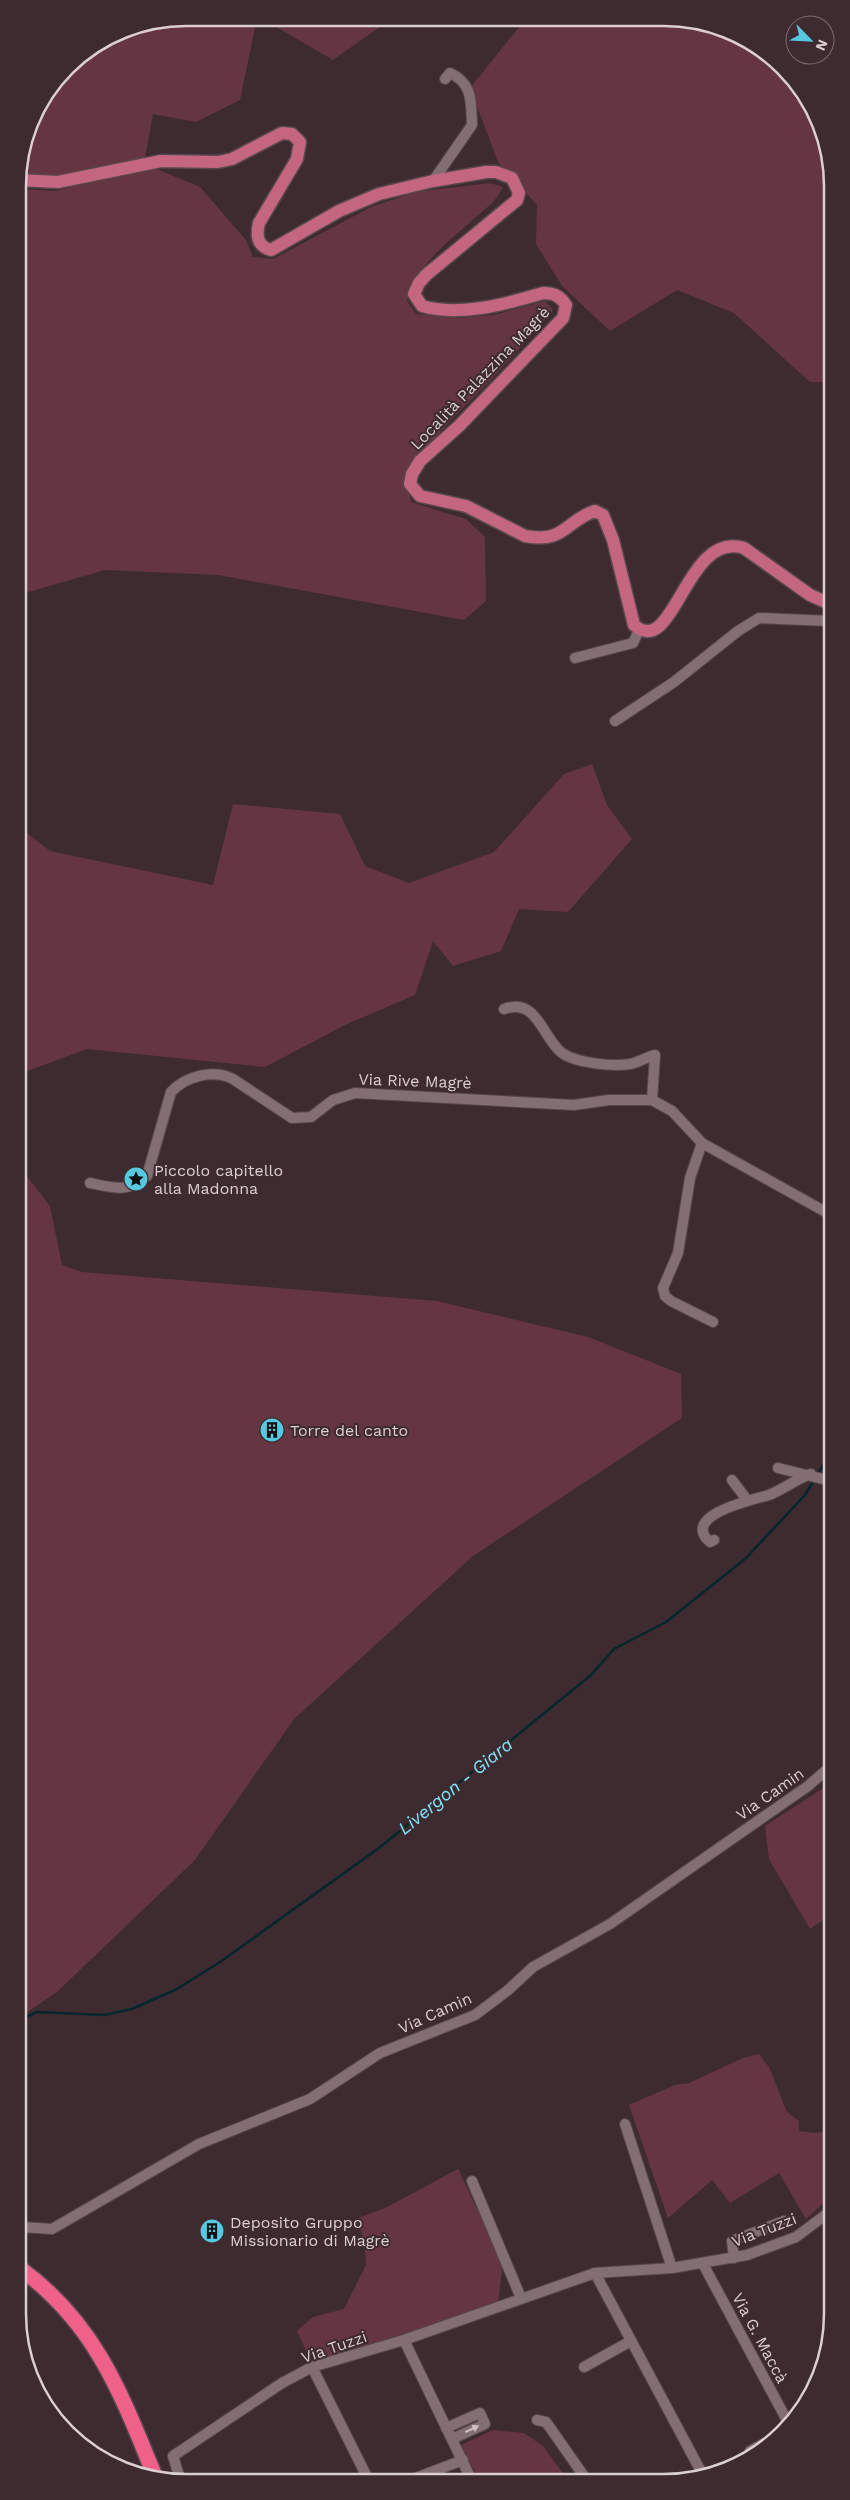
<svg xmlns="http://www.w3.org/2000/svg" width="850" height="2500" font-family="'Work Sans',sans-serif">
<rect width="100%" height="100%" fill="#3d2b2f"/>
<g fill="#653642">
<path d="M186,18H257L240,100L196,122L153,114L144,164L200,187L246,240L253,257L273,259L371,207L415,192L490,183L503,187C495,203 487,207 475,218C446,244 418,263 407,301L416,314L457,318L493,315L545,301L553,310C531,336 508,362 484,387C455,416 427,442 406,478L411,502L466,519L485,537L486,601L464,620L218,575L105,570L18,595V189L57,191L136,167L76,179L18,174L35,111L75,59L122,30Z"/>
<polygon points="261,18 391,19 333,60"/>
<polygon points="522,20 697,21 748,40 783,67 815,111 829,153 830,382 810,382 734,313 677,290 610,331 562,286 536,244 537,205 498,162 470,88 524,21"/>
<polygon points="592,764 607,805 632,839 568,912 519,909 501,951 453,966 433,941 415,995 345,1025 265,1067 87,1049 19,1074 19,827 50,851 213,885 233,804 340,814 365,866 409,883 494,852 564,774"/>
<polygon points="19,1166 50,1206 62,1265 82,1272 437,1301 588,1337 681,1374 682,1418 473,1556 294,1719 195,1860 57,1992 20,2017"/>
<polygon points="831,1783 832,1914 810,1929 769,1859 765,1826"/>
<polygon points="759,2054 769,2067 787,2112 799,2121 799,2131 815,2133 832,2130 832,2195 806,2219 779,2173 730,2203 712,2180 668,2218 629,2105 675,2085 689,2083 743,2058"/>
<polygon points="458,2169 503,2263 498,2304 406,2336 323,2360 321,2352 308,2355 297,2331 313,2317 344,2309 366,2265 365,2249 358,2218 385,2208"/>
<polygon points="493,2430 524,2433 543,2446 567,2479 478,2479 461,2445"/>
</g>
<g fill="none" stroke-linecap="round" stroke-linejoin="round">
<g stroke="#05262c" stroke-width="2.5">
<polyline points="817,1475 831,1453"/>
<polyline points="20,2020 37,2012 105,2015 132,2009 177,1989 220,1962 379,1848 591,1675 614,1649 666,1622 745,1559 805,1495 814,1480"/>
</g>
<defs>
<g id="minor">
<path d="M433,181L472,125C471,103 473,83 450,73L445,79"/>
<polyline points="575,658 633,643 639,630"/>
<polyline points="615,721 674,682 738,631 759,618 830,621"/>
<path d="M504,1009C538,997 542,1038 562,1053C576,1063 613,1067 630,1064C638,1063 646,1057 655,1055L652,1100"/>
<polyline points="702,1143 690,1178 678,1253 663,1288 665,1296 671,1301 713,1322"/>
<path d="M90,1183C112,1188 129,1193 147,1176L171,1092C186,1076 213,1069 233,1079L292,1118L311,1117L333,1100L355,1093L574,1105L609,1100H652L672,1111L702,1143L831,1215"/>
<polyline points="778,1468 831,1481"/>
<polyline points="732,1480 747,1500"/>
<path d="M714,1540L710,1542C679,1515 756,1499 769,1495C784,1489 796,1479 811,1474"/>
<polyline points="625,2124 672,2268"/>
<polyline points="472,2181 521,2298"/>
<polyline points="21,2227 52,2229 199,2144 310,2099 380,2053 475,2015 507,1991 533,1967 610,1924 808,1786 831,1766"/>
<polyline points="734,2258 732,2241 784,2221"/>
<polyline points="703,2264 790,2426"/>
<polyline points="595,2273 704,2477"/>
<polyline points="404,2340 471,2479"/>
<polyline points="312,2367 368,2479"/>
<polyline points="584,2367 631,2341"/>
<polyline points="537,2420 546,2422 551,2429 586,2479"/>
<polyline points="446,2428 480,2413 485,2424 452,2439"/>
<polyline points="750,2451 778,2436"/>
<polyline points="180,2479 173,2456 282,2383 312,2367 404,2340 595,2273 672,2268 747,2255 796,2237 832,2210"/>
<polyline points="413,2479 463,2460"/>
</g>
<path id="major" d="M18,180L58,182L161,161L218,162L232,159L282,133L292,134L300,142L297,159L259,223C256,236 257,246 271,250L339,211L379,194L433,181L486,172H496L512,178L519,193L517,200L426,275L419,283L414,294L422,306C461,317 506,304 543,293C554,293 560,296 566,305L563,318L459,426L420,461L412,474L410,484L420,496L466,506L525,536C565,544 566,520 595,511L603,515L613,540L634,625C675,660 685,530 744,548L810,595L830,604"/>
<path id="highway" d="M21,2269C97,2325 122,2396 156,2479"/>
</defs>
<use href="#minor" stroke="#57484b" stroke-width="12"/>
<use href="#major" stroke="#57484b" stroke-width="15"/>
<use href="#highway" stroke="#57484b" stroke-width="18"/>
<use href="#minor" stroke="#836e72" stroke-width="10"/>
<use href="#major" stroke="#c46680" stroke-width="12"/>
<use href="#highway" stroke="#f0618a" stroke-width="15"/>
</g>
<defs><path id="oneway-solid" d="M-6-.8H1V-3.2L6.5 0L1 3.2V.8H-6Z" transform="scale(1.25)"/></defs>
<use fill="#cfc0c3" href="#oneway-solid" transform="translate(472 2429) rotate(-25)"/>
<defs>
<symbol id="sight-disc" viewBox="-11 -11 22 22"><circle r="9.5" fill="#56c9e1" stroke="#3d2b2f"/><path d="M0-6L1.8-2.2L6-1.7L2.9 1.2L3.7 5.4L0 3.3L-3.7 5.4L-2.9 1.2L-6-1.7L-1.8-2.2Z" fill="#111"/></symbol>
<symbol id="building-disc" viewBox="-11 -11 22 22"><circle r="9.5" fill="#56c9e1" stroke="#3d2b2f"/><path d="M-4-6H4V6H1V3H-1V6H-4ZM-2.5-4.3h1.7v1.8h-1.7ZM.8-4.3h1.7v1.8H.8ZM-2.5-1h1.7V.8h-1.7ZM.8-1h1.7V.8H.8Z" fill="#111"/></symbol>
</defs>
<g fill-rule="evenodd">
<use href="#sight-disc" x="122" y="1165" width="28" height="28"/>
<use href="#building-disc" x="258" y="1416" width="28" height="28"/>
<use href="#building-disc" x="198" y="2217" width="28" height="28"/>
</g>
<g text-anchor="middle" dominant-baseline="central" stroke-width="4" stroke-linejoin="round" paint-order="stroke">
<g font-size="16" fill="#dccfd1" stroke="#3d2b2f">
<text transform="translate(480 378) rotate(-46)">Località Palazzina Magrè</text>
<text transform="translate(415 1081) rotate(2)">Via Rive Magrè</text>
<text transform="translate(770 1794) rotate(-35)">Via Camin</text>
<text transform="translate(435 2013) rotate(-24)">Via Camin</text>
<text transform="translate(764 2230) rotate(-21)">Via Tuzzi</text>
<text transform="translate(760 2338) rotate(62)">Via G. Maccà</text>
<text transform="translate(334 2347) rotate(-19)">Via Tuzzi</text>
</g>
<g font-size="16" fill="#dccfd1" stroke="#3d2b2f" text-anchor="start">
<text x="154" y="1170">Piccolo capitello<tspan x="154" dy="18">alla Madonna</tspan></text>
<text x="290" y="1430">Torre del canto</text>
<text x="230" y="2222">Deposito Gruppo<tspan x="230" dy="18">Missionario di Magrè</tspan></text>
</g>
<g font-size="18" font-style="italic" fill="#7ee6fc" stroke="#3d2b2f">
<text transform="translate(455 1786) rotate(-39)">Livergon - Giara</text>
</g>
</g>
<path d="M0 0H850V2500H0ZM186 26H664A160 160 0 0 1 824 186V2314A160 160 0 0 1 664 2474H186A160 160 0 0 1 26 2314V186A160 160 0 0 1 186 26Z" fill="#3d2b2f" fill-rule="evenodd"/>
<path fill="none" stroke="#dccfd1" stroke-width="2.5" d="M186 26H664A160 160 0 0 1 824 186V2314A160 160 0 0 1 664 2474H186A160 160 0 0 1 26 2314V186A160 160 0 0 1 186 26Z"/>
<g transform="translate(810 40) rotate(114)"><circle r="24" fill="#3d2b2f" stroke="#7d6d70"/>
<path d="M0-4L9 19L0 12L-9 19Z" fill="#56c9e1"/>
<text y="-8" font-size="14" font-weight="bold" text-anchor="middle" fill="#dccfd1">N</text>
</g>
</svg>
